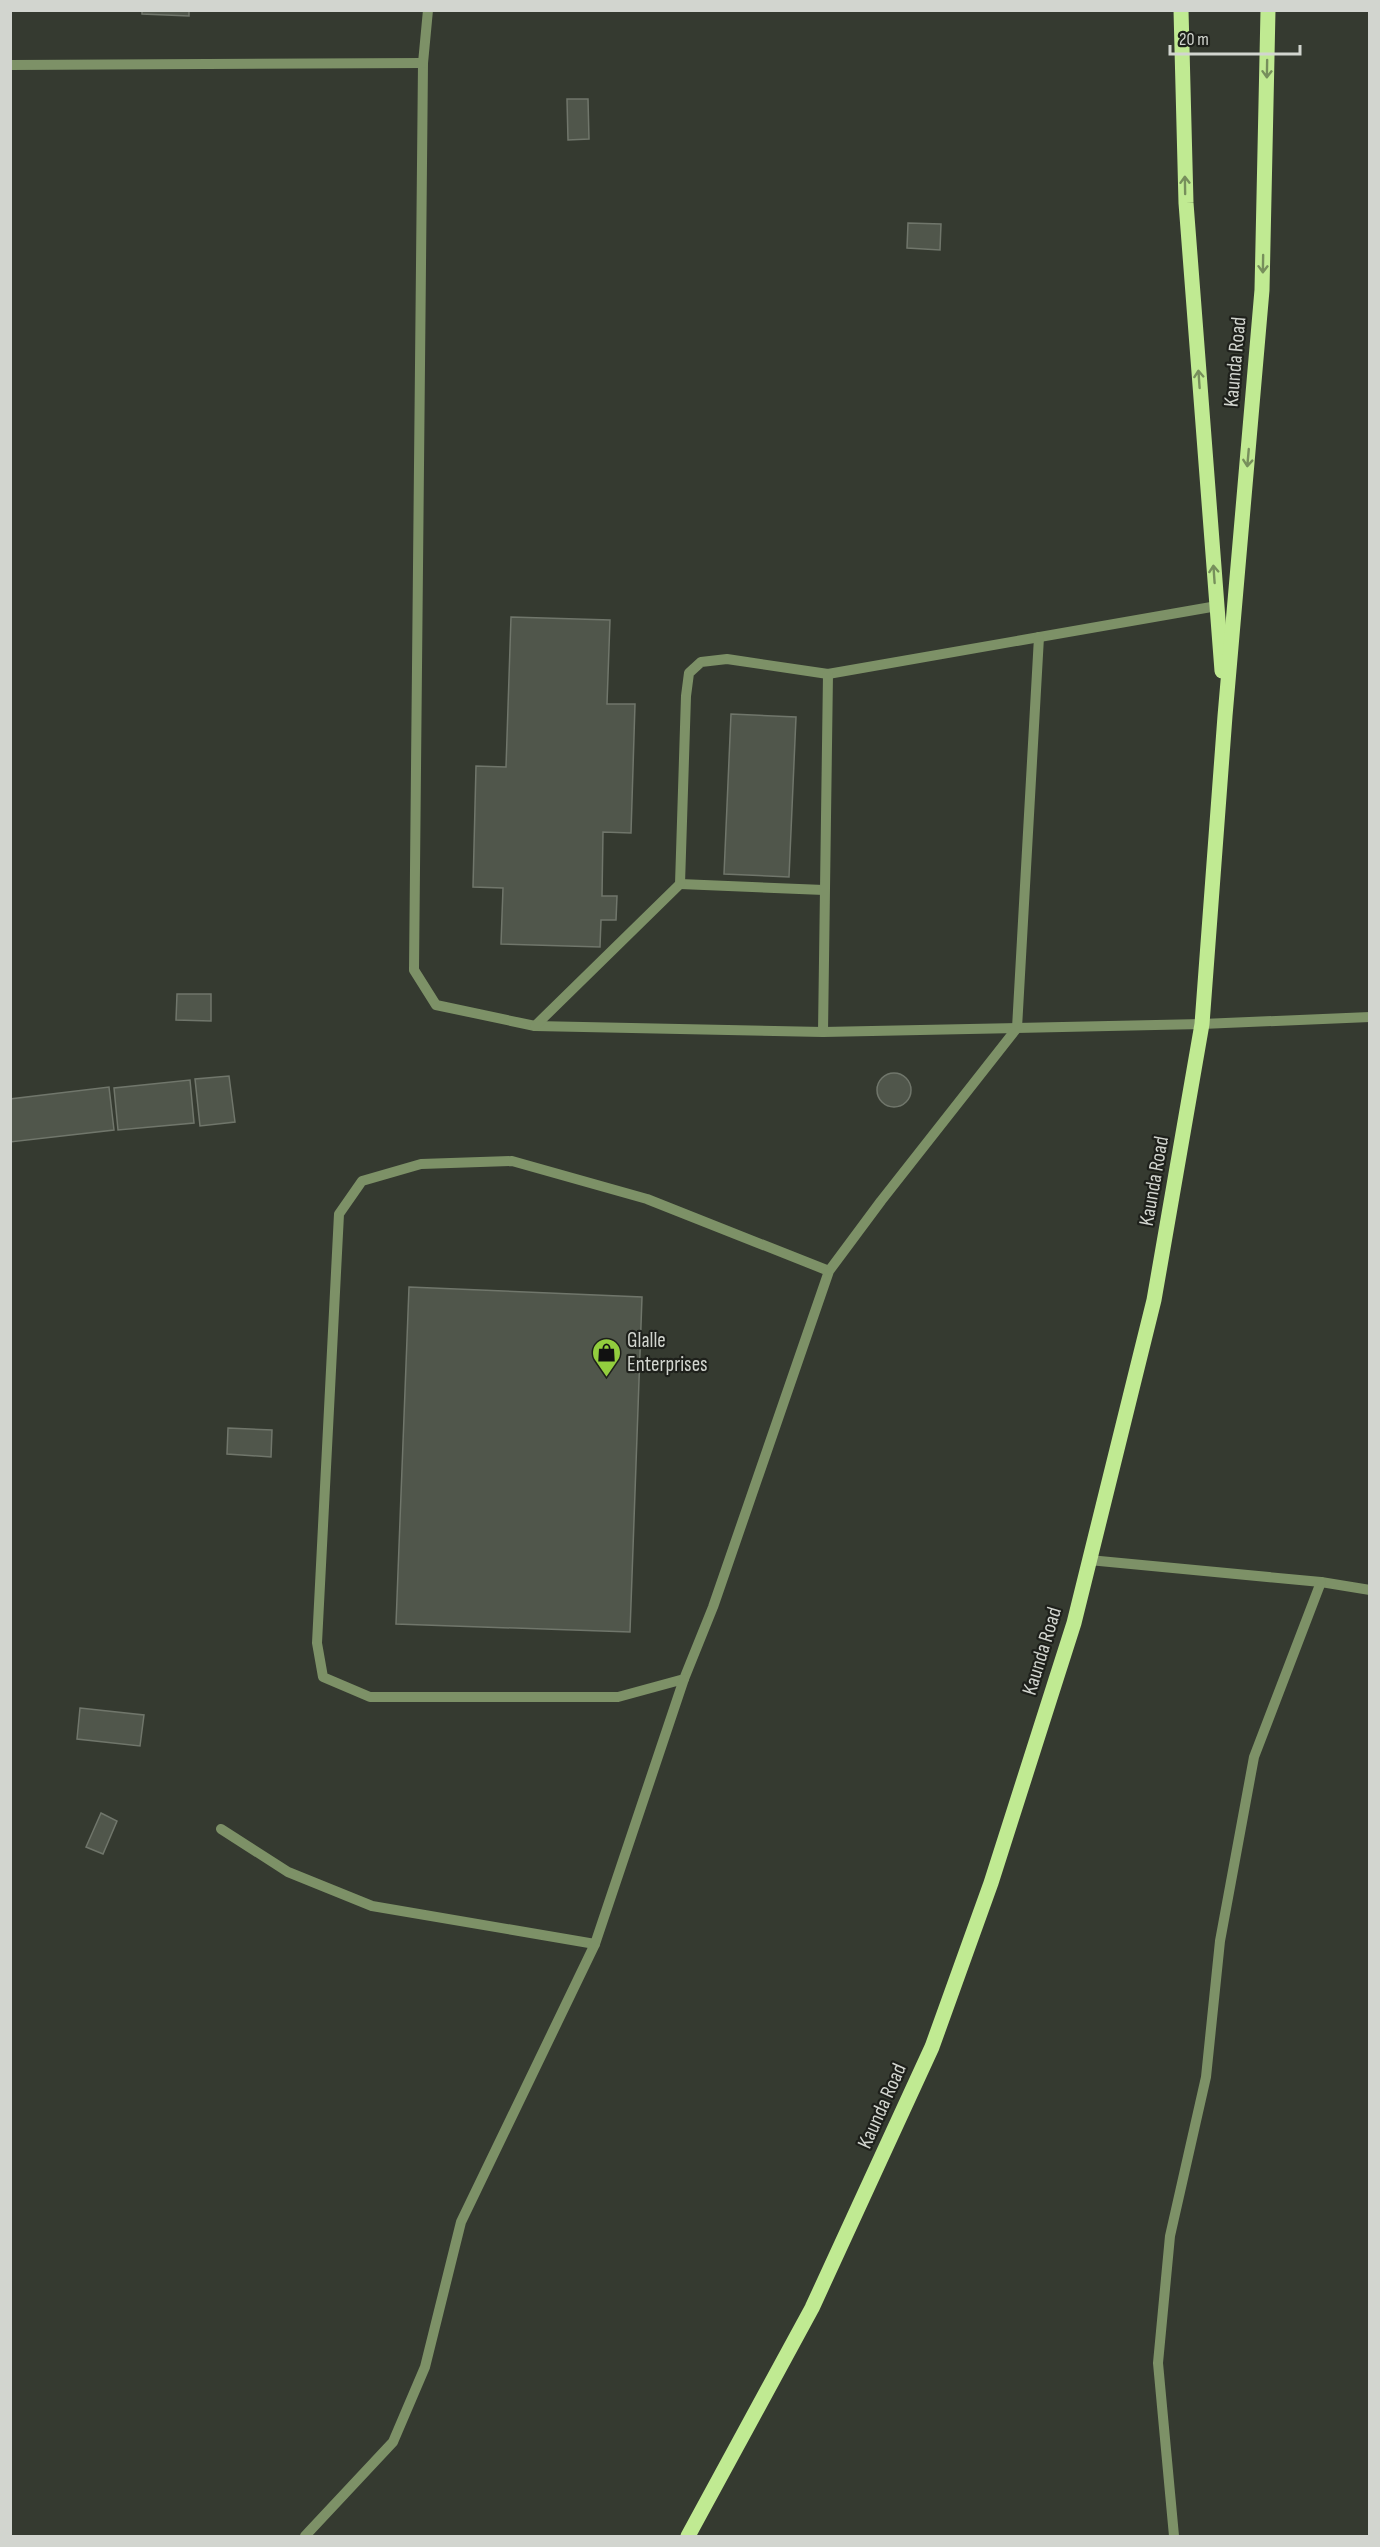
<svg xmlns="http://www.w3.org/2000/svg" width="1380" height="2547" font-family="'Sofia Sans Condensed',sans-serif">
<rect width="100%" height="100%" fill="#353a30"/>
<g fill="#50564b" stroke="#70766b" stroke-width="1.5">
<polygon points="142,10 189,10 189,16 142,14"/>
<polygon points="567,99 588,99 589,139 568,140"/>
<polygon points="908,223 941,224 940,250 907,248"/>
<polygon points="511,617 610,620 607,704 635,704 631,833 603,832 602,896 617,896 616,920 601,920 600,947 501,944 503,888 473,887 476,766 506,767"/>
<polygon points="731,714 796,717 789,877 724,874"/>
<polygon points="177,994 211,994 211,1021 176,1020"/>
<circle cx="894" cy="1090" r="17"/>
<polygon points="229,1076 235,1122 200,1126 195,1079"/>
<polygon points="190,1080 194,1123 118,1130 114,1088"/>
<polygon points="109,1087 114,1130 10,1142 10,1099"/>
<polygon points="409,1287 642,1297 630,1632 396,1624"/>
<polygon points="228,1428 272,1430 271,1457 227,1454"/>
<polygon points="80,1708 144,1715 140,1746 77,1739"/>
<polygon points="101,1813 117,1821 103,1854 86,1847"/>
</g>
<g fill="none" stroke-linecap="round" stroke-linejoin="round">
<g stroke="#7d9167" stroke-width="10">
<polyline points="428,10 423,63 414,970 436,1005 535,1026 823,1032 1202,1024 1370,1017"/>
<polyline points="10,65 423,63"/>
<polyline points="680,884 824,890"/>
<polyline points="535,1026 680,884 686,696 689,673 701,662 727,659 828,674 1217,606"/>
<polyline points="823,1032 828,674"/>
<polyline points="829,1271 647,1199 512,1161 421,1164 362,1181 339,1214 317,1643 323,1677 370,1697 618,1697 684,1679 713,1607 829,1271 881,1201 1017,1028 1039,637"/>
<polyline points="1089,1560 1321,1582 1370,1590"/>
<polyline points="221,1829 288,1872 372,1906 595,1944"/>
<polyline points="305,2536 393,2442 425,2367 461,2222 595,1944 684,1679"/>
<polyline points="1174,2536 1158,2363 1170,2236 1206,2077 1220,1941 1254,1757 1321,1582"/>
</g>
<g stroke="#c0ea92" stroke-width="15">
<polyline points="1181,10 1186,203 1222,671"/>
<polyline points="688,2536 812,2308 932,2047 991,1883 1074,1623 1154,1300 1202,1024 1225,716 1262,290 1268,10"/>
</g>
</g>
<defs><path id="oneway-shaft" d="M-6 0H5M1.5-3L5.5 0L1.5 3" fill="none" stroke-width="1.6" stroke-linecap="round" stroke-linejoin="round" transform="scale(1.5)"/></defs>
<g stroke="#778f5c">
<use href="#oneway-shaft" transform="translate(1267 69) rotate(91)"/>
<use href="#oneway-shaft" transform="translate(1185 185) rotate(-91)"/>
<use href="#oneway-shaft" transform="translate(1263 264) rotate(91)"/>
<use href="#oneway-shaft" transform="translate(1199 379) rotate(-94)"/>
<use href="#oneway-shaft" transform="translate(1248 458) rotate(95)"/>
<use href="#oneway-shaft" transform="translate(1214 574) rotate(-94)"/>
</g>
<defs>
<symbol id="shop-pin" viewBox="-11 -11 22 30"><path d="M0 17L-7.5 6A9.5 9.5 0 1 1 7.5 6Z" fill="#92cd3e" stroke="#1e201b"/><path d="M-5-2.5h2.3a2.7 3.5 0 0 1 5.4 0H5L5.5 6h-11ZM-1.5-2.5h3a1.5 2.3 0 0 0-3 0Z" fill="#111"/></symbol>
</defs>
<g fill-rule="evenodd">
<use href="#shop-pin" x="590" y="1336" width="33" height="45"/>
</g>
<g text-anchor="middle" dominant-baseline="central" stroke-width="4.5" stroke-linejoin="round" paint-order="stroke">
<g font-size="21" fill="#d2d5cf" stroke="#1e201b">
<text transform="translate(1235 362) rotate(-85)">Kaunda Road</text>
<text transform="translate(1154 1181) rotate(-80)">Kaunda Road</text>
<text transform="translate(1042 1651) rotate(-73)">Kaunda Road</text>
<text transform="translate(882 2106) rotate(-66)">Kaunda Road</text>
</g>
<g font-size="21" fill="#d2d5cf" stroke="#1e201b" text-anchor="start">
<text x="627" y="1340">Glalle<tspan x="627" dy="24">Enterprises</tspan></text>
</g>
</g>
<rect width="1380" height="2547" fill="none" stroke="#d2d5cf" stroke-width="24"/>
<path d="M1170 45v9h130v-9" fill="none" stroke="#d2d5cf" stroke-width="3"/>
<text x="1179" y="45" font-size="18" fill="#d2d5cf" stroke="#1e201b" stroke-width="4.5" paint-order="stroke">20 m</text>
</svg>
